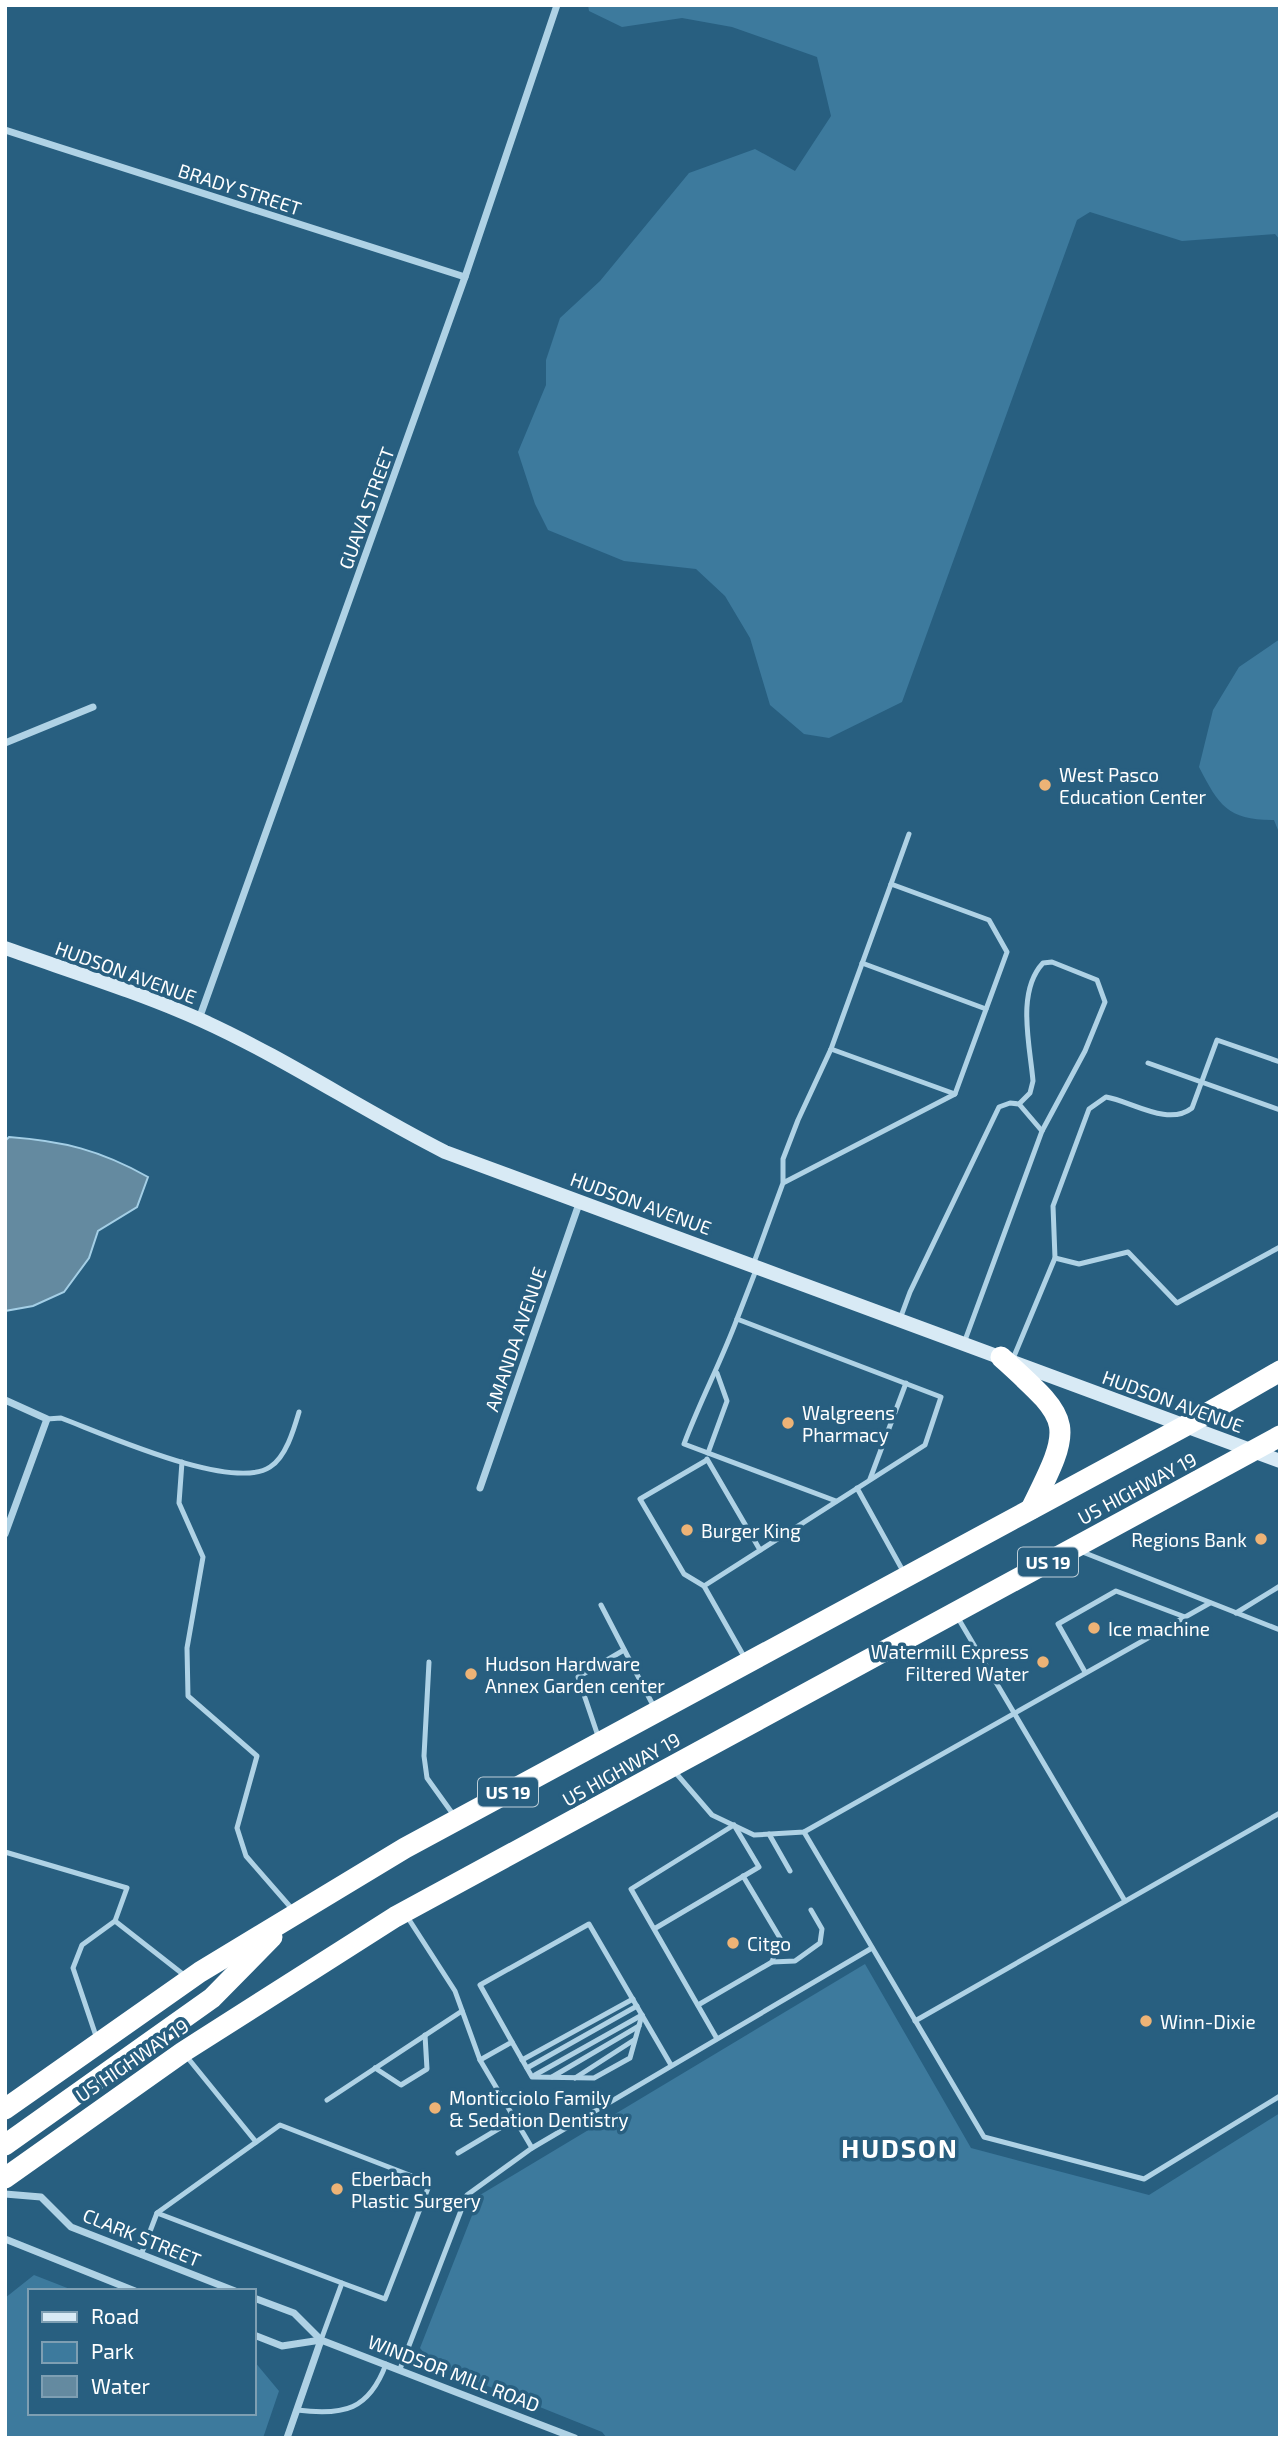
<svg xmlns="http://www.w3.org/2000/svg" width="1285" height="2443" font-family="'Exo 2',sans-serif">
<rect width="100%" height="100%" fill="#285f80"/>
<g fill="#3d7a9d">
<polygon points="588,5 1280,5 1280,240 1275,234 1182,241 1090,212 1077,220 902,702 829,738 804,734 770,705 750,638 725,596 696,569 624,561 548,530 535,504 518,452 546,385 546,360 560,318 600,281 689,173 755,149 795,171 831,116 817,57 732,27 682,18 622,27 589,11"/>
<path d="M1280,639V835L1274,820C1228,820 1219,806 1199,767L1213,710L1239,667Z"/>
<polygon points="865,1964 971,2148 1149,2195 1280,2113 1280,2438 607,2438 602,2432 433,2364 420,2348 480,2195"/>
<polygon points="34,2275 75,2291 30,2291 30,2413 254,2413 254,2361 279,2391 263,2438 5,2438 5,2298"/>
</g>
<path fill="#648aa0" stroke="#a4cfe6" stroke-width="2" d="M9,1137C63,1141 100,1150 148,1177L137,1207L98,1231L89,1258L64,1292L33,1306L5,1311V1141Z"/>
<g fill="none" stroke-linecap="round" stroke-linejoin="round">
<g stroke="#afd2e5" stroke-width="5">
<polyline points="891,884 909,834"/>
<polyline points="862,963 986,1009"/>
<polyline points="831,1049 955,1094"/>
<polyline points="1148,1063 1280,1110"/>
<polyline points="1055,1258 1079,1264 1128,1252 1177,1303 1280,1247"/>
<polyline points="753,1265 783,1183 783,1159 798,1120 831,1049 891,884 989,920 1007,952 955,1094 783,1183"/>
<path d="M737,1319C721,1362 700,1401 684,1444L836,1501"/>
<polyline points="900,1319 910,1292 999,1107 1010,1103 1019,1104 1042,1131"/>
<path d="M964,1343L1042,1131L1085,1051L1105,1002L1097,980L1052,962L1043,963C1016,992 1030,1045 1033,1081L1030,1093L1019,1104"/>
<path d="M1012,1361L1055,1258L1053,1206L1089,1109L1106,1097C1131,1101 1168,1127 1192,1108L1217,1040L1280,1062"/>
<path d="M47,1419L61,1418C104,1434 232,1492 270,1467C286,1457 294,1429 299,1412"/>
<polyline points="708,1453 727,1401 717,1373"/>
<polyline points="707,1459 760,1550"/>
<polyline points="182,1462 179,1503 203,1557 187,1648 188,1696 257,1756 237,1828 246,1856 293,1910"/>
<polyline points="870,1479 906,1383"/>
<polyline points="857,1488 903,1571"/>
<polyline points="1080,1551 1280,1630"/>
<polyline points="704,1586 684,1574 640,1499 707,1460"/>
<polyline points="601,1605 655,1709"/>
<polyline points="1236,1613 1280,1586"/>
<polyline points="958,1618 1125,1901"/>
<polyline points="746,1660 704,1586 925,1445 941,1397 737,1319 756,1270"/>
<polyline points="429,1662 424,1756 427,1778 455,1817"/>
<polyline points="1085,1672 1058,1624 1116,1591 1185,1617"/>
<polyline points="598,1736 578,1677 624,1650"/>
<polyline points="675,1772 712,1815 754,1835 804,1832 1210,1603"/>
<polyline points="804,1832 984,2137 1144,2179 1280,2096"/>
<polyline points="769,1834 790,1871"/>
<polyline points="5,1852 127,1888 115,1921 184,1975"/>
<polyline points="408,1918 455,1991 480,2060 532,2148"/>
<polyline points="654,1929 759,1867 734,1825 631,1889 716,2037"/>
<polyline points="772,1962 795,1961 820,1943 822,1929 811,1910"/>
<polyline points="698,2005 772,1962 780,1938 743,1876"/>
<polyline points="915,2021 1280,1813"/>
<polyline points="97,2039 73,1968 82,1945 115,1921"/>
<polyline points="512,2042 532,2077 594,2078 630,2058 642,2015"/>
<polyline points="187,2057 256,2142"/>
<polyline points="480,2060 512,2042 480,1985 589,1924 671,2065"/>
<polyline points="522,2060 633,1999"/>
<polyline points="375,2068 401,2085 427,2069 425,2035"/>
<polyline points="527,2068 637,2006"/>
<polyline points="535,2075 642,2015"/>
<polyline points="552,2077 639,2026"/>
<polyline points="575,2078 634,2040"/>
<polyline points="327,2100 462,2011"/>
<polyline points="458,2153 515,2119"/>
<polyline points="157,2213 342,2283 321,2340"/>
<polyline points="141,2255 157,2213 280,2125 430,2183 385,2299 342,2283"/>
<polyline points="400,2369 467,2195 532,2148 872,1948"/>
<path d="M297,2410C344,2416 369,2410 386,2364"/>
</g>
<g stroke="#afd2e5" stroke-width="7">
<polyline points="5,130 465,277"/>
<polyline points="5,743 93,707"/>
<polyline points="199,1019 465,277 557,5"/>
<polyline points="5,1400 47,1419 5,1534"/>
<polyline points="480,1488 580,1201"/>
<polyline points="5,2194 41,2197 71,2227 235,2291"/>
<polyline points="5,2239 135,2291"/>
<polyline points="254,2298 294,2313 321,2340 575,2438"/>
<polyline points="254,2335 282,2346 321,2340"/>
<polyline points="287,2438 321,2340"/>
</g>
<path stroke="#d8eaf5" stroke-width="14" d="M5,948C70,971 138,992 201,1020C285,1058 362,1110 445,1152L1280,1461"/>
<g stroke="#fff" stroke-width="21">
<path d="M1001,1357C1072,1422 1075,1421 1031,1509"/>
<polyline points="5,2109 200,1972 405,1848 1185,1426 1280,1371"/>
<polyline points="5,2145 212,1998 272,1937"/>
<polyline points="5,2178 183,2052 395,1917 1280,1436"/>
</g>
</g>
<g fill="#edb376" stroke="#285f80" stroke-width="2.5">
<circle cx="1045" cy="785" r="7"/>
<circle cx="788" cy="1423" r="7"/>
<circle cx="687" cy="1530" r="7"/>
<circle cx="1261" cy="1539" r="7"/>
<circle cx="1094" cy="1628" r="7"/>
<circle cx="1043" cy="1662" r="7"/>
<circle cx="471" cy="1674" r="7"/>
<circle cx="733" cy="1943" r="7"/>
<circle cx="1146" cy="2021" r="7"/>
<circle cx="435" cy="2108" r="7"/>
<circle cx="337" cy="2189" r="7"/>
</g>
<g text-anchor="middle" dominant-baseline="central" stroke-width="7" stroke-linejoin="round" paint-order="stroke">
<g fill="#285f80" stroke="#becfd9" stroke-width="2">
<rect x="1018" y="1547.5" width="60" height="29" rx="5"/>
<rect x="478" y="1777.5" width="60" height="29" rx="5"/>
</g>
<g font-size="18" font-weight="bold" fill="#fff">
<text x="1048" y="1562">US 19</text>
<text x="508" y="1792">US 19</text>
</g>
<g font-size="19" fill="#fff" stroke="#285f80">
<text transform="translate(240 189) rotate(18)">BRADY STREET</text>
<text transform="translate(366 508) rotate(-70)">GUAVA STREET</text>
<text transform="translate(126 972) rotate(20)">HUDSON AVENUE</text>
<text transform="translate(641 1203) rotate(20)">HUDSON AVENUE</text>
<text transform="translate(515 1339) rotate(-71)">AMANDA AVENUE</text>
<text transform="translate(1173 1401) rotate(20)">HUDSON AVENUE</text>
<text transform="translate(1137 1488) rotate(-28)">US HIGHWAY 19</text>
<text transform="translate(621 1769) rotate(-29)">US HIGHWAY 19</text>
<text transform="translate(132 2060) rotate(-34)">US HIGHWAY 19</text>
<text transform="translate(142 2237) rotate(22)">CLARK STREET</text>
<text transform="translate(454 2373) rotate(21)">WINDSOR MILL ROAD</text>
</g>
<g font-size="19" fill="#fff" stroke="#285f80" text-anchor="start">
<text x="1059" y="774">West Pasco<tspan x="1059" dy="22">Education Center</tspan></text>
<text x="802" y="1412">Walgreens<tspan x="802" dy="22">Pharmacy</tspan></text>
<text x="701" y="1530">Burger King</text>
<text x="1247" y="1539" text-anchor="end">Regions Bank</text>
<text x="1108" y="1628">Ice machine</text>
<text x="1029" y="1651" text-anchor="end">Watermill Express<tspan x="1029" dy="22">Filtered Water</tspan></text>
<text x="485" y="1663">Hudson Hardware<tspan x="485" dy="22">Annex Garden center</tspan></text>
<text x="747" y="1943">Citgo</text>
<text x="1160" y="2021">Winn-Dixie</text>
<text x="449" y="2097">Monticciolo Family<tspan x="449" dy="22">&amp; Sedation Dentistry</tspan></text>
<text x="351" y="2178">Eberbach<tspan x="351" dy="22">Plastic Surgery</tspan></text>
</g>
<g font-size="26" font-weight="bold" letter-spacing="2" fill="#fff" stroke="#285f80">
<text x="900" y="2147">HUDSON</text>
</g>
</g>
<rect width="1285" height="2443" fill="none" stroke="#ffffff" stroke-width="14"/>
<rect x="28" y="2289" width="228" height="126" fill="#285f80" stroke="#7e9fb3" stroke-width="2"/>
<rect x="42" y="2312" width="35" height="10" fill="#d8eaf5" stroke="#7e9fb3" stroke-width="2"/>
<text x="91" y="2324" font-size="21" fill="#ffffff">Road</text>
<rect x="42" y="2342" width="35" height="21" fill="#3d7a9d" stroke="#7e9fb3" stroke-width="2"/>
<text x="91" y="2359" font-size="21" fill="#ffffff">Park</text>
<rect x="42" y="2376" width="35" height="21" fill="#648aa0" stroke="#7e9fb3" stroke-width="2"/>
<text x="91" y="2394" font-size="21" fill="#ffffff">Water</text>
</svg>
